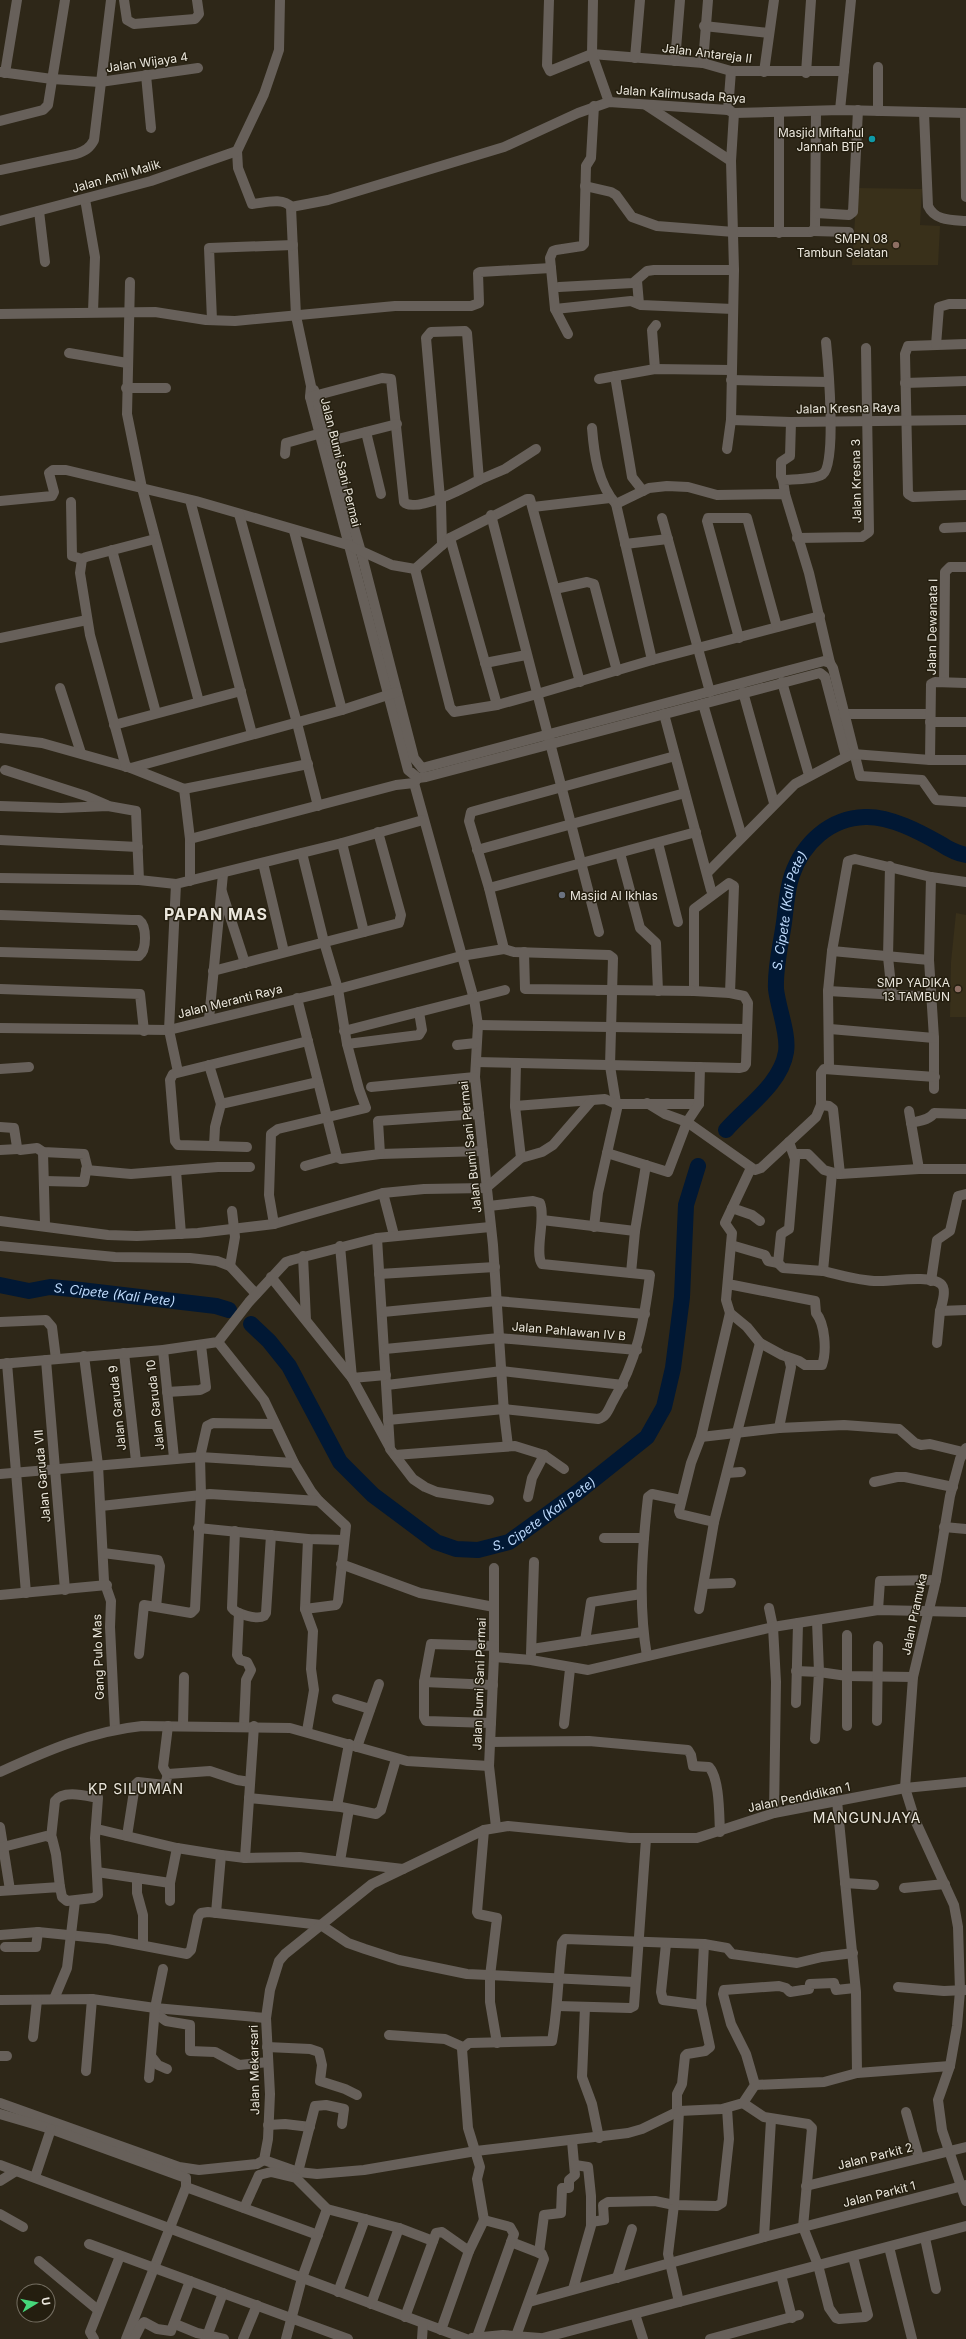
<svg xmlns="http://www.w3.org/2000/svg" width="966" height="2339" font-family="Inter,sans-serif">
<rect width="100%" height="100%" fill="#2e2718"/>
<g fill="#39301a">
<polygon points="857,188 922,189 920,225 940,226 938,265 852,265"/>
<polygon points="956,913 966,915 966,1017 950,1017 951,962"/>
</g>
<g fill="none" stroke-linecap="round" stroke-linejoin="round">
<g stroke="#011834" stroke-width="16">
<path id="s1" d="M726,1130C746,1107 781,1084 786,1052C789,1034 778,1008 776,989C775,968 780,949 783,929C786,912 786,892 792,875C803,843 830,818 865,817C890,816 920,832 941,844C950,850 956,853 966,855"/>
<path id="s2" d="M0,1285L29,1291L50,1287L72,1289L216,1306L229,1310"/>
<path id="s3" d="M251,1324L269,1341L289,1366L340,1462L373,1495L436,1542L456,1549L478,1550L509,1542L578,1492L647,1437L664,1407L673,1368L682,1297L686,1205L698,1166"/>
</g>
<g stroke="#67605a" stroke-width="10">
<polyline points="124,0 127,20 134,24 195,19 199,14 197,0"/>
<path d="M280,0L279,50L264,94L237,151L238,168L252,204C264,203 283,197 291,207L296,316L311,386L310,397L408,770L418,778"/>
<polyline points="549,0 547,65 550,71 592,54 703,63 731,71 844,71"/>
<polyline points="593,0 592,54 609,102"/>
<polyline points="704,26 769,33"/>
<polyline points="635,58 640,0"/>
<polyline points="675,61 680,0"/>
<polyline points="703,63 708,0"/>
<polyline points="0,72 52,79 100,82 198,68"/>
<polyline points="764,72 774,0"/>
<polyline points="5,73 17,0"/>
<polyline points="806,73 811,0"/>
<polyline points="146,75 151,128"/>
<polyline points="646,105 731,161"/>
<polyline points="728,110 731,71"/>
<polyline points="840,110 851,0"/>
<polyline points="878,111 878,67"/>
<path d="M924,113L928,206C935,221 951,220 966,221"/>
<polyline points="965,113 966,197"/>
<polyline points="0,121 43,110 48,105 65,0"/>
<path d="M0,170L76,154C85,151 90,148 94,140L111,0"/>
<polyline points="585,186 611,192 616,195 632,217 657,226 734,232 811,232 815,228 816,111"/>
<polyline points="85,199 95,257 93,312"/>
<polyline points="291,207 328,200 504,147 578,113 609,102 728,110 734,113 840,110 966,113"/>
<polyline points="39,211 45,262"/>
<polyline points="816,213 849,215 853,212 858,110"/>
<polyline points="0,221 151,181 237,151"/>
<polyline points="813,231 849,232"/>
<polyline points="779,233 779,112"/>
<polyline points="637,281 639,304"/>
<polyline points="130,282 127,414 142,488 199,702"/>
<polyline points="559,287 633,283 647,271 654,270 734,270"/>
<polyline points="555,309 631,301 641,305 733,309"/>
<polyline points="0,314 155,312 206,320 235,321 395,306 471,306 479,303 478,273 480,272 551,268"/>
<polyline points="212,320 209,248 293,245"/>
<polyline points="568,334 555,309 550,258 553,251 556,250 582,246 584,244 586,166 591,158 594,106"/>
<polyline points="966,344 908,346 905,354 908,494 913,497 966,495"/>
<polyline points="936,345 939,307 949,304 966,304"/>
<polyline points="69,353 127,363"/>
<polyline points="655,369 652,330 656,325"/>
<polyline points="615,376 632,477 643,491"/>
<polyline points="599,379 655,369 731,370"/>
<polyline points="731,380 829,382"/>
<polyline points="905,383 966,381"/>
<polyline points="126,388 166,388"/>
<polyline points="314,390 361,552 414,758 422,768"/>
<path d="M310,397L382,378L391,379L404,502C415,514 466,487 479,480L467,333L465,331L431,332L426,338L440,498L441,502L442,545"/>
<polyline points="731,420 791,422 966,420"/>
<path d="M592,428C594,454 598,484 616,504L652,660"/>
<polyline points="366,432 381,494"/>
<polyline points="330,441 397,424"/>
<polyline points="727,449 731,420 734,270 731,161 734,113"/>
<polyline points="285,454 286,443 325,432"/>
<polyline points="479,480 505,469 536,449"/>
<polyline points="783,480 781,476 781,462 790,456 791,422"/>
<path d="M785,494L783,480C794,479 814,480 823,474C837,464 828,362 826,342"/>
<polyline points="190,500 252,734"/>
<polyline points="0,501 52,496 54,492 49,473 53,470 66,470 196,501 348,545 392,565 415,569 450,538 527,499 530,499 580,682"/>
<polyline points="71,502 72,556 82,559"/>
<polyline points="616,504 649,488 667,486 688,487 717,495 785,494 809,573 830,663"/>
<polyline points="533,507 610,498"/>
<polyline points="239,514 297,723 318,806"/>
<polyline points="491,515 599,932"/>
<polyline points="662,518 710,692"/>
<polyline points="944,528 966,527"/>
<polyline points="294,531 342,710"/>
<polyline points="450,538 497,705"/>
<polyline points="797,538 862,537 869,532 866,348"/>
<polyline points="625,544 668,539"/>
<polyline points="112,550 156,713"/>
<polyline points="415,569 450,707 454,712 497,705 537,694 652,660 820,616"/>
<polyline points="555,589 587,582 594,584 617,671"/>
<polyline points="0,638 87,620"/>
<polyline points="739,638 707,521 708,518 747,518 777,627"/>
<polyline points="485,663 526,655"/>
<polyline points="782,682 809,775"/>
<polyline points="944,682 945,572 950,567 966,567"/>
<polyline points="60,688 81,753"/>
<polyline points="743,692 774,803"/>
<polyline points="703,704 742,837"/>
<polyline points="664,714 711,890"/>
<polyline points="843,714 930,714"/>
<polyline points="930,722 966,722"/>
<polyline points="114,725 241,691"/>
<polyline points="0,738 42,743 131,768 342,710 397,692"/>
<polyline points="930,760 931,684 935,682 966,683"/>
<polyline points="126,767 90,635 80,573 82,559 86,557 155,539"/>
<polyline points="131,768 184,789 190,839 190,881"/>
<polyline points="422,768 824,661 830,663 833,668 860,776 922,780 936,800 966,802"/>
<polyline points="5,770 86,796 107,805"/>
<polyline points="418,778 426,777 820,673 825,677 846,757"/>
<polyline points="414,783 474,999 478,1025 475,1077 493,1245 504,1413 508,1446"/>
<polyline points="184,789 308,764"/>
<polyline points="0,806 61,808 108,806 136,811 139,880"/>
<polyline points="190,839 396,785 414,783 417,779"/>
<polyline points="0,840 138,847"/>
<polyline points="342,843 364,932"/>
<polyline points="658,843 678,922"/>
<polyline points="477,850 685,793"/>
<polyline points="620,853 640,928 656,943 658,991"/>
<polyline points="263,863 284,952"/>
<polyline points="890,866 888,957 892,995"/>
<polyline points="707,873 795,784 846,757 853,754 930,760 966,760"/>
<polyline points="931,877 929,960 934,1038 934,1089"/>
<polyline points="0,878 139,880 176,884"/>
<polyline points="489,888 696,832"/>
<polyline points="222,892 245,963"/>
<path d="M0,915L132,920H139C147,926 147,950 139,956L0,952"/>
<polyline points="504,949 514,952 609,955 613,958 610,1066 617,1109 598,1193 594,1227"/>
<polyline points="832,951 929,960"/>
<polyline points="213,971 399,923 401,915 378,832"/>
<polyline points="0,989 140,994 144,1031"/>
<polyline points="694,991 694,909 729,883 734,886 730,993"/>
<polyline points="828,991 932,997"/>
<polyline points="297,998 337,1157 341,1159 380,1154 483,1151"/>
<polyline points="209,1019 223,874"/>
<polyline points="478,1025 747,1029"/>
<polyline points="0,1028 169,1030 338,989 461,956 504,949 489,888 469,821 471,812 675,756"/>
<polyline points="830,1029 934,1038"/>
<polyline points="344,1031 505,990"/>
<polyline points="308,1041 173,1074 170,1080 175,1141 178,1145 214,1146 215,1127 221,1104 318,1082"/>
<polyline points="347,1044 419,1035 422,1030 419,1012"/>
<polyline points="457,1045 476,1043"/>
<polyline points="476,1062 740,1068 744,1067 746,1064 748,1003 744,996 730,993 694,991 525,989 524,952"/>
<polyline points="516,1064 515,1106 521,1158"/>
<polyline points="209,1065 221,1104"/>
<polyline points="829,1068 828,991 832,951 848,861 855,859 931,877 966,882"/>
<polyline points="0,1069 29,1067"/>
<polyline points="178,1072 169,1030 176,884 342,843 423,820"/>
<polyline points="371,1087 475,1077"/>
<polyline points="647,1103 665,1114 687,1122 755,1170 761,1168 816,1117 821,1105 821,1073 824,1069 935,1077"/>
<polyline points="821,1105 829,1106 833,1109 840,1174 919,1169 966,1169"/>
<polyline points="515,1106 605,1099 616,1104 699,1104"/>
<polyline points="909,1111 919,1169"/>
<path d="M911,1123C919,1121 930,1120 934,1113L966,1114"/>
<polyline points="0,1127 14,1128 17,1147 20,1150 37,1148 43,1152 84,1154 87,1166 84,1182 45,1181"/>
<polyline points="214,1146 247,1147"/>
<polyline points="0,1150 18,1149"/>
<polyline points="43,1152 45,1225"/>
<polyline points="607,1153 668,1172 687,1122 699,1104 700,1067"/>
<polyline points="380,1154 378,1121 479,1114"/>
<polyline points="795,1154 808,1154 824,1170 838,1174"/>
<polyline points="305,1166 337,1157"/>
<polyline points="86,1170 131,1174 218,1167 250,1167"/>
<polyline points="176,1171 181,1234"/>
<polyline points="383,1193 394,1235"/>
<polyline points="732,1208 752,1215 760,1221"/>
<polyline points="542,1220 635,1231"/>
<polyline points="0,1221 108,1235 137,1236 198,1233 274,1224 383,1193 424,1189 486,1188 521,1158 542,1152 553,1145 592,1100"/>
<polyline points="274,1224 269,1195 271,1134 278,1129 366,1108 359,1089 347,1044 338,989 324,942 302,853"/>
<polyline points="377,1238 390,1449 413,1479 425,1487 437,1492 489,1500"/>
<polyline points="731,1245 765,1255 768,1261 778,1263 783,1268 823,1271 832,1173"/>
<polyline points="0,1246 115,1257 190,1258 217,1261 230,1266 256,1294"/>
<polyline points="340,1246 352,1378 386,1375"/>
<polyline points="303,1256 306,1320"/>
<polyline points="778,1263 781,1234 789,1229 795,1159 789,1142"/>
<polyline points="230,1266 235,1237 232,1211"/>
<path d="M823,1271C839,1275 857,1280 874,1281C888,1282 930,1274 941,1284C947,1289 942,1304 940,1311L966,1310"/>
<polyline points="631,1273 635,1231 646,1165"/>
<polyline points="379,1274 495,1267"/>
<polyline points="271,1277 352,1378 389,1446"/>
<polyline points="931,1281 937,1240 950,1231 958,1196 966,1194"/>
<path d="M728,1284L815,1301L816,1313C825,1324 827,1351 822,1365H805L799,1361L782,1355L760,1343L747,1327L730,1313L726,1300L732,1233L725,1223L751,1168"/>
<polyline points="383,1312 497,1301 645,1314"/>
<polyline points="0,1322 46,1320 52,1327 56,1359"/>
<polyline points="218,1342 264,1400 294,1463 311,1491 319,1501 346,1526 338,1601 336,1605 305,1609 308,1539"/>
<polyline points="937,1343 940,1311"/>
<polyline points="385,1349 499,1338 637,1350"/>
<polyline points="163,1350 174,1458"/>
<polyline points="124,1353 136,1461"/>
<polyline points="84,1356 98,1465 104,1581 111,1601 110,1627 115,1729"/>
<polyline points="46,1360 65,1590"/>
<polyline points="7,1363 26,1593"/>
<polyline points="0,1364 163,1350 218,1342 249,1302 286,1262 292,1260 377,1238 490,1227"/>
<polyline points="387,1385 502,1371 623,1385"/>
<polyline points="167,1392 200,1390 206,1387 201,1345"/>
<path d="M388,1420L504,1409L598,1419C607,1417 609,1408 613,1401C637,1360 644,1322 650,1275L542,1264C534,1253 546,1219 540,1203L533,1201L489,1206"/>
<polyline points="779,1428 791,1367 789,1359"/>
<polyline points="701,1437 779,1428 844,1425 899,1429 915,1443 921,1445 930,1444 963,1452"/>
<polyline points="966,1448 960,1459 950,1496 936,1580 913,1677 905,1788 915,1820 954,1905 958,1927 960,1991 957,2026 950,2066 938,2100 942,2130 966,2201"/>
<polyline points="395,1455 515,1446 544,1455 564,1469"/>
<polyline points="727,1473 741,1472"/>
<polyline points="0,1474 200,1457 294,1463"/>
<polyline points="874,1482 897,1477 905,1477 953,1487"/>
<polyline points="528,1497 532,1478 544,1455"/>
<polyline points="101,1506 210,1494 319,1501"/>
<polyline points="714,1522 680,1514 679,1511 691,1463 701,1437 730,1313"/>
<polyline points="944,1527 966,1529"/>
<polyline points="198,1528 308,1539 344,1540"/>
<path d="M235,1531L232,1608C236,1614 257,1620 264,1616L266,1613L271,1535"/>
<polyline points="604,1538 644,1538"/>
<polyline points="103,1553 158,1560 160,1566 156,1607"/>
<polyline points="341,1564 420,1593 494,1607"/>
<polyline points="494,1568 494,1657 489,1766 496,1827"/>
<polyline points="705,1584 731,1583"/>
<polyline points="0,1595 107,1585"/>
<polyline points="769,1608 773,1627 776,1682 774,1813"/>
<polyline points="305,1609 313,1631 311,1669 314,1690 307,1731"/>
<polyline points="699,1609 714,1522 760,1343"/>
<polyline points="878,1610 880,1581 936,1580"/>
<polyline points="239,1613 237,1655 240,1660 247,1662 251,1670 246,1680 244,1726"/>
<polyline points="817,1621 819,1672 847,1676 913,1677"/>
<polyline points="585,1641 591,1602 641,1594"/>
<polyline points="532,1649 642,1632"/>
<polyline points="139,1654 144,1605 191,1613 195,1609 201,1495 200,1457 207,1426 213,1423 275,1424"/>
<polyline points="531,1654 534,1562"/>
<path d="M647,1656C638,1604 642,1550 648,1497L652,1494L681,1500"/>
<polyline points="494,1657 531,1660 588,1670 773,1627 878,1610 966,1612"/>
<polyline points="796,1671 819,1672 815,1739"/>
<polyline points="424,1682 493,1685"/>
<polyline points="337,1699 370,1709"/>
<polyline points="796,1703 798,1623"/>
<polyline points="877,1721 878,1646"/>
<polyline points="491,1723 426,1721 424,1717 424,1682 431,1644 494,1646"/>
<polyline points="564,1724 570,1669"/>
<polyline points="183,1726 184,1677"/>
<polyline points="847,1726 847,1635"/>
<path d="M490,1742L589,1741L688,1750L691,1755L693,1766L709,1767C720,1779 719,1816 720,1832"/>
<polyline points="357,1747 379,1684"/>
<path d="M0,1772C46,1751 92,1731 142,1726L290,1728L407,1761L489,1766"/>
<polyline points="167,1774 163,1767 168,1726"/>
<polyline points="249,1798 341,1807 376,1814 381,1810 396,1759"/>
<polyline points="837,1801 856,1992 857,2073"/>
<polyline points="337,1806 349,1744"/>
<polyline points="0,1827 10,1890"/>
<polyline points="97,1829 177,1848 221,1855 245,1858 300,1857 403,1869"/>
<polyline points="484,1830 477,1912 478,1914 497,1918 490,1976 490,2002 497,2043"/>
<polyline points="127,1836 135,1785 138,1782 165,1785 168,1774 210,1771 237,1780 250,1782"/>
<polyline points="3,1847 46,1836 52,1838 56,1854 60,1887"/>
<polyline points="245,1858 254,1726"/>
<polyline points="340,1861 349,1809"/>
<polyline points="97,1872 170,1883"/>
<polyline points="137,1878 137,1893 143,1915 143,1945"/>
<polyline points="845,1883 874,1885"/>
<polyline points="904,1888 945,1884"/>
<path d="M0,1891L60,1887L62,1897L67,1901L93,1898L98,1895L95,1838L98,1798C87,1796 63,1789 55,1801L51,1838"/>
<polyline points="170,1901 170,1883 177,1848"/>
<polyline points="216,1913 221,1855"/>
<polyline points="0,1935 38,1932 108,1939 187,1954 191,1950 198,1917 201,1913 208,1912 321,1925 348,1943 365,1949 399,1960 467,1974 634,1982"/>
<polyline points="666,1944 661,1992 663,2000 701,2005"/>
<polyline points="5,1947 36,1947 38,1932"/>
<polyline points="898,1987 944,1991 966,1990"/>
<polyline points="54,1999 67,1968 75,1901"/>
<polyline points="0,2000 92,1999 155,2008 266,2018"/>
<polyline points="557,2006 630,2008 634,2006 646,1839"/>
<polyline points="585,2007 582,2077 592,2104 599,2138"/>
<polyline points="155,2013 166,2021 190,2025 190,2051 215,2052 239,2065 268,2062"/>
<polyline points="389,2035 445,2039 463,2047"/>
<polyline points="33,2037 37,2000"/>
<polyline points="267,2047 310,2049 319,2052 322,2065 320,2081 345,2089 357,2095"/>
<polyline points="0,2056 7,2056"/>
<polyline points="151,2056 158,2065 167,2069"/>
<polyline points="86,2071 92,1999"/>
<polyline points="149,2078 155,2008 163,1969"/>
<polyline points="755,2085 824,2082 857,2073 950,2066"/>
<polyline points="0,2103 179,2167 199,2170 257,2164 264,2160 268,2139 270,2094 266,2018 270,1990 279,1961 285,1954 372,1884 484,1830 508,1826 630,1838 697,1838 774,1813 905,1788 966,1782"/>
<polyline points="743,2103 764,2117 808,2124 812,2128 803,2227 818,2265 829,2308 836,2318 839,2319 865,2317 868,2315 853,2257"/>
<polyline points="677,2112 677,2094 682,2084 685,2056 687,2054 705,2051 710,2047 701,2005 704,1944"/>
<polyline points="906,2112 919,2158"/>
<polyline points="0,2114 51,2129 186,2178 186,2187 126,2339"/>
<polyline points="268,2125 285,2124 310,2127"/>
<polyline points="264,2160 298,2172 315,2106 326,2105 344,2109 342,2124"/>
<polyline points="0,2165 466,2339"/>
<polyline points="298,2172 317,2174 364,2170 476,2151 628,2133 642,2129 679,2111 722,2109 743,2103 755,2085 746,2054 731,2024 723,1994 724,1990 779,1986 786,1988 790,1992 809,1989 810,1984 834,1983 836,1990 855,1988"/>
<polyline points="35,2177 51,2129"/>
<polyline points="0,2181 16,2171"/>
<polyline points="806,2186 966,2147"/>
<polyline points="186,2187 318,2235"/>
<polyline points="244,2208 259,2175 271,2172 296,2178 327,2209 399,2228 433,2241"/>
<polyline points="0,2214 23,2227"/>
<path d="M484,2220L477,2179L480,2167L468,2128L462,2049L469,2043L552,2041C558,2008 558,1976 562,1943L565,1939L704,1944L727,1948L732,1954L797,1963L822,1957L853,1953"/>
<polyline points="591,2222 604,2220 603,2205 608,2202 655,2201 674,2205 717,2206 722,2203 729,2139 727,2108"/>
<polyline points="764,2237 771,2120"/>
<polyline points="925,2238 936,2289"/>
<polyline points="511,2242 542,2254 544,2259 516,2336"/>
<polyline points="89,2244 348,2339"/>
<polyline points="889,2247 912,2339"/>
<polyline points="539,2253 544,2215 561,2213 562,2188 569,2188 569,2180 575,2175 572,2141"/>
<polyline points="39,2261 98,2310"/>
<polyline points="781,2275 792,2318"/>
<polyline points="617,2278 632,2229"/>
<polyline points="573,2289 591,2226 591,2196 588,2167 575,2165"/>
<polyline points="338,2292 365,2219"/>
<polyline points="529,2302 764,2237 966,2185"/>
<polyline points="679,2302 668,2254 674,2205 679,2111"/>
<polyline points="371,2304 399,2228"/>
<polyline points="635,2314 643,2339"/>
<polyline points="405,2317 436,2233 442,2232 469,2251"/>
<polyline points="175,2324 197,2333 224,2339"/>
<polyline points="441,2330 469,2251 484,2220 510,2227 514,2234 477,2337"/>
<polyline points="207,2336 223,2293"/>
<polyline points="472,2338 503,2335 540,2338"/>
<polyline points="94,2339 90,2332 120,2256"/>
<polyline points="134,2339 141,2325 144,2322 157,2329 171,2331 190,2281"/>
<polyline points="243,2339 257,2305"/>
<polyline points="286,2339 302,2278 327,2209"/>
<polyline points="422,2339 423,2324"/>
<polyline points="539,2339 966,2226"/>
<polyline points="710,2339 799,2315"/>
</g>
</g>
<circle fill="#0f9aa8" stroke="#241e0f" stroke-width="1.5" cx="872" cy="139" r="4"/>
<g fill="#8d6e63" stroke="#241e0f" stroke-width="1.5">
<circle cx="896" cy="245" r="4"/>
<circle cx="958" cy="989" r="4"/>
</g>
<circle fill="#6b7280" stroke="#241e0f" stroke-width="1.5" cx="562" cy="895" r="4"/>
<g text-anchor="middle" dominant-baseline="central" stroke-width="3" stroke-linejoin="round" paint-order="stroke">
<g font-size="12" fill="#ebe7dd" stroke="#241e0f">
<text transform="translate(707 53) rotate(7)">Jalan Antareja II</text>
<text transform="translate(147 62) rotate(-8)">Jalan Wijaya 4</text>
<text transform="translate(681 94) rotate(4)">Jalan Kalimusada Raya</text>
<text transform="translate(116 176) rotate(-16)">Jalan Amil Malik</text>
<text transform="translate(848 408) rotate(-1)">Jalan Kresna Raya</text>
<text transform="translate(341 462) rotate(76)">Jalan Bumi Sani Permai</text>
<text transform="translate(856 481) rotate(-91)">Jalan Kresna 3</text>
<text transform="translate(932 627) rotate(-89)">Jalan Dewanata I</text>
<text transform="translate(230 1001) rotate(-14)">Jalan Meranti Raya</text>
<text transform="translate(470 1147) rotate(-96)">Jalan Bumi Sani Permai</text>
<text transform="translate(569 1331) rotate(5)">Jalan Pahlawan IV B</text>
<text transform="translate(155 1405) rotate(-96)">Jalan Garuda 10</text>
<text transform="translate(117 1408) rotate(-96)">Jalan Garuda 9</text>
<text transform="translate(42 1476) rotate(-95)">Jalan Garuda VII</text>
<text transform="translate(914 1614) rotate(-78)">Jalan Pramuka</text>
<text transform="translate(98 1657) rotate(-92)">Gang Pulo Mas</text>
<text transform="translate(479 1684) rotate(-88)">Jalan Bumi Sani Permai</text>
<text transform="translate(799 1797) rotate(-12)">Jalan Pendidikan 1</text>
<text transform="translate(254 2070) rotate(-91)">Jalan Mekarsari</text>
<text transform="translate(875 2156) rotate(-14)">Jalan Parkit 2</text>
<text transform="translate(879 2194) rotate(-14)">Jalan Parkit 1</text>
</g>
<g font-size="12" fill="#ebe7dd" stroke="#241e0f" text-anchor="end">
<text x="864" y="132">Masjid Miftahul<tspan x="864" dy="14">Jannah BTP</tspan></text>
<text x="888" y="238">SMPN 08<tspan x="888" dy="14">Tambun Selatan</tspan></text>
<text x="570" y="895" text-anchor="start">Masjid Al Ikhlas</text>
<text x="950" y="982">SMP YADIKA<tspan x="950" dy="14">13 TAMBUN</tspan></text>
</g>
<g font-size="13" font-style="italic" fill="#bdd9fa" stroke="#241e0f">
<text stroke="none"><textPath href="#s1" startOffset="244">S. Cipete (Kali Pete)</textPath></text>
<text stroke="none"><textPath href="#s2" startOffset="116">S. Cipete (Kali Pete)</textPath></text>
<text stroke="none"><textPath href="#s3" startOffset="410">S. Cipete (Kali Pete)</textPath></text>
</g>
<g font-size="14" letter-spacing="1" fill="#ebe7dd" stroke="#241e0f">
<text x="136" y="1788">KP SILUMAN</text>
<text x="867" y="1817">MANGUNJAYA</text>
</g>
<g font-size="16" font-weight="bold" letter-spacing="1" fill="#ebe7dd" stroke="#241e0f">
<text x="216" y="914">PAPAN MAS</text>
</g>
</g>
<g transform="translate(36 2303) rotate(80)"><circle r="19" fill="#241e0f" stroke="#746e61"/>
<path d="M0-3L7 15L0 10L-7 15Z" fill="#45d77a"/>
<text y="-6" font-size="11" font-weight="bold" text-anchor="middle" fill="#ebe7dd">U</text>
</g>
</svg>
